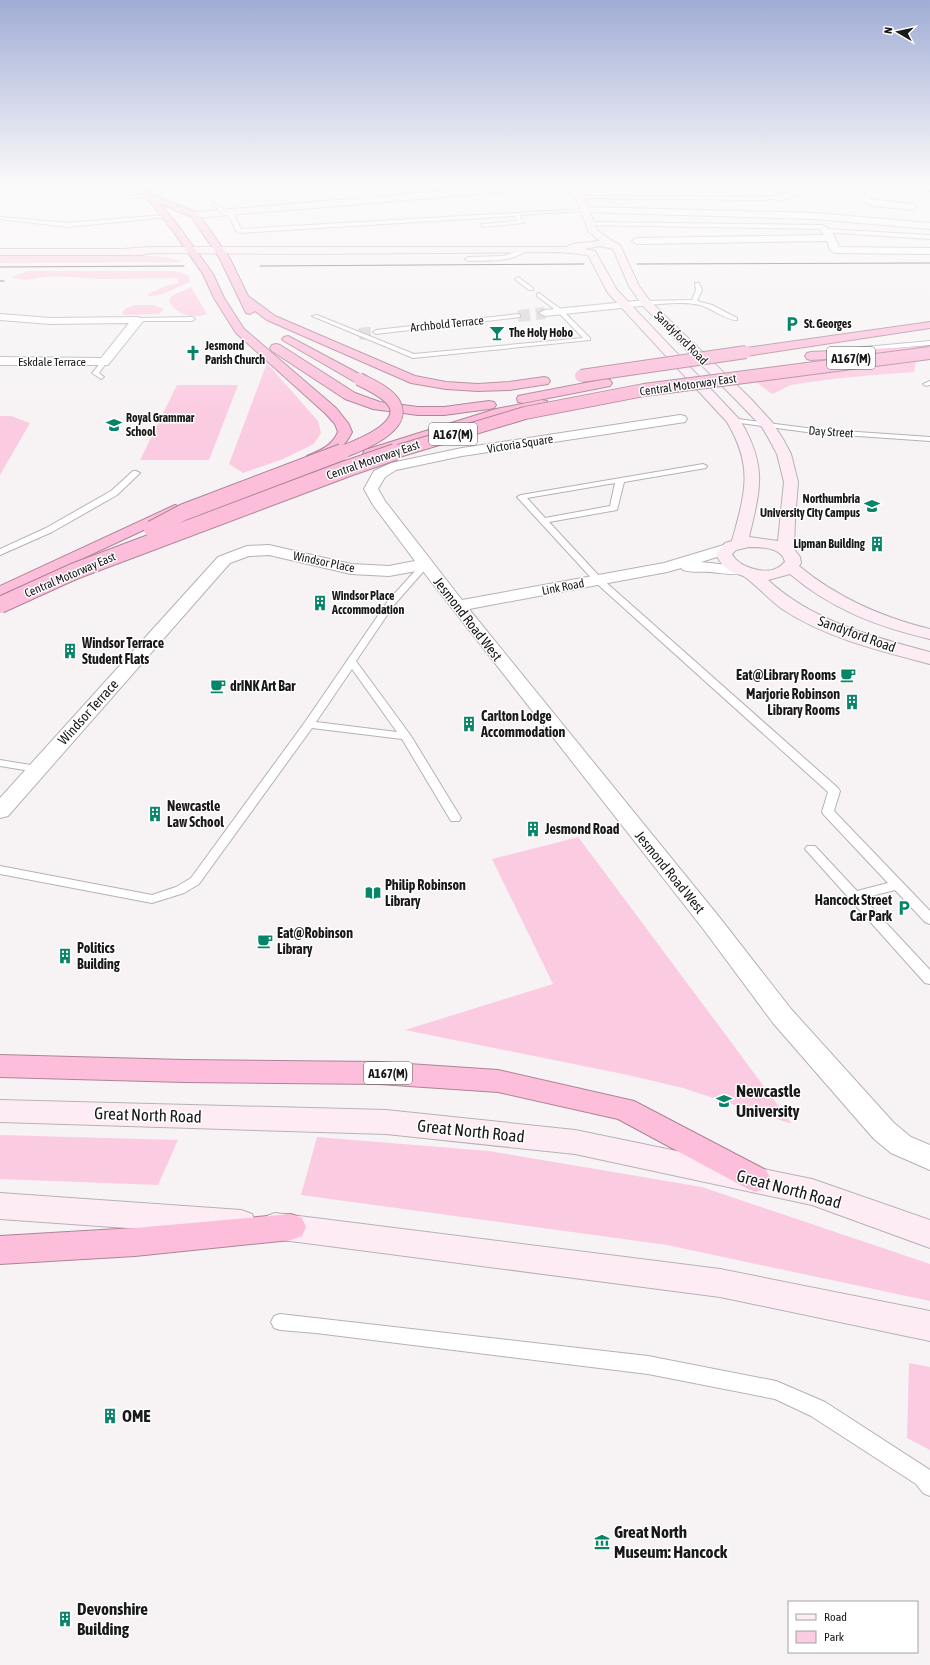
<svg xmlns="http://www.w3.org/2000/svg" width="930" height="1665" font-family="'Asap Condensed',sans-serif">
<rect width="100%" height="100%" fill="#f7f3f4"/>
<g fill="#fbcbe1">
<path d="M626,183H754C719,196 665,190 628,185Z"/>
<path d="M0,256C30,255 163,250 181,262L0,263Z"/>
<path d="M28,271H176L189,276L190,282C176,287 163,297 148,296V294L166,286L178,283L177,278L101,279L54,276L23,280L11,277Z"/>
<path d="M191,287L207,314C193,320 175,314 169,301L172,296Z"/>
<polygon points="135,305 154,305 162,308 163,310 159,314 125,315 122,313 125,309"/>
<path d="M916,362L914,372C873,375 832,378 791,385C785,387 779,392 772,394L756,382Z"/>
<polygon points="267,363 318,421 321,433 314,444 283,459 243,473 229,464"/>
<polygon points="177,385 238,385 209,460 140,460"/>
<polygon points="0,416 11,416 30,423 0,475"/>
<polygon points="579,837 579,838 792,1124 683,1088 628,1075 405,1030 553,984 492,859"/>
<polygon points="0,1135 178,1140 158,1185 0,1179"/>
<polygon points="317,1137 489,1151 702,1187 930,1264 930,1301 667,1245 301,1195"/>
<polygon points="909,1363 930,1367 930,1450 907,1438"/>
</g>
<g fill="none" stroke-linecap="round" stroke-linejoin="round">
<g stroke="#d6d2d3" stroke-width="12" stroke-dasharray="12 6" stroke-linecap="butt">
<polyline points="518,316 545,313"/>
<polyline points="359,334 376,332"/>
</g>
<defs>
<g id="lane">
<polygon points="141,184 143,186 125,189 131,196 149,195 151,197 128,198 120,188"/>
<polygon points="580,196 776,197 778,198 761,200 578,198"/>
<polygon points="214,203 228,212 232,211 241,229 585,209 587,210 585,211 519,215 524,223 484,227 482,226 482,224 518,221 514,216 239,233 236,231 228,213 224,214 212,205"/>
<polygon points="165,215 167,217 68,227 0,219 0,217 68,223"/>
<polygon points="590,222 823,225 826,227 823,229 588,225 588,223"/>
<polygon points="826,229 930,235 930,239 824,232 823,231"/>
<path d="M524,248L527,250C512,263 487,260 468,261L465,259L468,257L504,256Z"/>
<polygon points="518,277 533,288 533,290 529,290 516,280 515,279"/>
<path d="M695,283H699L702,290L697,301L712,305L737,318V320C727,321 711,308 700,305C682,301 664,304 646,305L643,303L646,301L692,300L696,290Z"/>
<polygon points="539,293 562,310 590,338 590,340 413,358 312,316 317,315 414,354 583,338 558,312 537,296 537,294"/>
<polygon points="518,314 520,315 520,317 376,334 373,332 376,330"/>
<polygon points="138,318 192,317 195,319 192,321 136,321 136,319"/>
<polygon points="930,341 930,345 832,354 829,352 832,350"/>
<polygon points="104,360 107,362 99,373 104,377 101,379 92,373 102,361"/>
<polygon points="930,381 930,385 926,386 923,384"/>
<polygon points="730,418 814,429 930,437 930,441 814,433 733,422 729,420"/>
<path d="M703,464L707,466L706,468L624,482L617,510L549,522L601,578L838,788L840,791L834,811L930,911V924L925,922L895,890L863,898L930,970V984L925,983L805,849L807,846H815L857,891L888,883L824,815L822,812L828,792L595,582L517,497L521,495ZM615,483L610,506L545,518L527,498Z"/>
<polygon points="133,471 136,471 140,473 117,495 52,532 0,555 0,549 46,528 111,491"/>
<path d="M426,561L430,564L394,605L356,661L411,736L461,818L459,821H451L402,739L312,728L199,884L184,893L152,903L0,874V866L152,895L176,887L191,878L305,722L388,601L423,562ZM352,669L397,732L316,722Z"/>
<polygon points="0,760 37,766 41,767 43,769 41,771 37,772 0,766"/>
<polygon points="280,1314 648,1356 776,1381 825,1402 930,1470 930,1496 923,1493 916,1484 811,1416 775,1399 648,1374 316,1333 280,1330 274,1328 271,1322 274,1316"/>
</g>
<g id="street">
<polygon points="384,183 394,183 371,198 373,201 372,203 366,203 362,198 363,196"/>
<polygon points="801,183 810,183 797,196 776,201 772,198 773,196 791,192"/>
<polygon points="871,183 906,183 930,185 930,191 878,185 870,199 913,204 917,207 913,210 873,206 861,200"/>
<polygon points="585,207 815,213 930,223 930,229 815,219 582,212 581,210 582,208"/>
<path d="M824,226C832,229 836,239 839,247L930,248V254L835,253L830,250L827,241L637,244L632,241L637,238L824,235L819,229Z"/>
<polygon points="646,300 650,301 651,303 650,305 545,316 539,313 545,310"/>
<polygon points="0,314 50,318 138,317 144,320 108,365 0,365 0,357 101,358 129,323 50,324 0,320"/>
<path d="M680,415L685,416L687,419L685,422L462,456L396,470L385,477L378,489L385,501L462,600L664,563L727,544L733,546L735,549L733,552L701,562L746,567L748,570L746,573C735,576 723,573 711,572C702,571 693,573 683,570L681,568L667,572L469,609L720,918L791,1009L894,1123L911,1137L930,1145V1170L891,1153L874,1139L773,1023L704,930L422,570L389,576L351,574L269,555L249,556L230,563L8,816L0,818V798L218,557L247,546L269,545L351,564L389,566L415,561L373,505L364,489L374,471L391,463L462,448Z"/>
</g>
<g id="secondary">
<path d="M542,183H578L571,186L584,197L597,230L614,242L620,245L639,286L650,301L751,399L772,422L783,439L791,454L798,482L795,520L794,549L800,557L801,563L799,566C838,598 881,617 930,629V639C878,627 831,609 790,574L768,580C812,621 873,637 930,652V664C880,651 826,638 782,609C769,599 758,587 745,577C742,575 738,574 734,573C725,569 720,563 716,554L725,543L732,541C745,493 754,468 727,422L608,293L588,255L559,252L312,254L149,253L141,255H0V249H123L149,247H567L572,244L600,241L588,231L576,198L561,187L195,218L190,215L195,212ZM600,246L613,249L629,286L642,305L741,405L762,427L769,439L777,454L784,482L778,541L749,537C761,487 767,466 740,420L617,290L595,251L584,249ZM749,547C761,547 782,547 785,562C782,564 780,567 777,568C765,575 738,567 732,554L736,550Z"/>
<polygon points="0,1100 386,1110 575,1130 812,1179 930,1220 930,1248 812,1205 575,1154 386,1134 0,1122"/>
<polygon points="0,1193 241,1210 252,1214 256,1223 252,1232 241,1236 0,1219"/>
<polygon points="275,1213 720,1269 930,1311 930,1341 720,1297 275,1239 264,1235 260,1226 264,1217"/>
</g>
<g id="highway">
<path d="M135,183H143L152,195L198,213L230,259L248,296L275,316L415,376L446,382L478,384L509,382L544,377L548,378L550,381L548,384L509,390L478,391L446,389L411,383L267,320L255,311L250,314L246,313L220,259L192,217L159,203L179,227L213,274L224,298L244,329L336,408L348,423L352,432C345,447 325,467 307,462L305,459L307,456C321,450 332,446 338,432L335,424L326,414L236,333L214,298L203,274L173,231Z"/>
<polygon points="930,322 930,328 746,356 742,355 740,352 742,349 746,348"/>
<polygon points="288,336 363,376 365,379 363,382 355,382 284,341 282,339 284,337"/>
<polygon points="276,344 280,345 355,393 380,402 418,407 444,407 489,401 494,402 496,405 494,408 489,409 444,415 418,415 373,409 345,399 272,351 270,348 272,345"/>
<polygon points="930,346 929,353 811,360 807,359 805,356 807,353 811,352"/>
<polygon points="606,379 610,380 612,383 610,386 523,403 518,402 517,399 518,396 523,395"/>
<polygon points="542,400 547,401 548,404 547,407 504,415 375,456 370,457 365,456 363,453 365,450 496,409"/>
<polygon points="175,505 180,507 183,510 180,513 0,597 0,586"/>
<polygon points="0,1055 184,1060 379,1062 498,1070 634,1101 766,1170 771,1179 766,1188 756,1192 746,1188 618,1119 498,1092 379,1084 184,1082 0,1077"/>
<polygon points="291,1214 302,1218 306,1227 302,1236 291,1240 135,1256 0,1264 0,1236 135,1228"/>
</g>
</defs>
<use href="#lane" stroke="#b6b2b4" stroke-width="2"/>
<use href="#street" stroke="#b6b2b4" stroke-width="2"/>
<use href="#secondary" stroke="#b6b2b4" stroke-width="2"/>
<use href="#highway" stroke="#ad8497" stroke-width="2"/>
<use href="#lane" fill="#fff" fill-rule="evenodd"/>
<use href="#street" fill="#fff" fill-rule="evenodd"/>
<use href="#secondary" fill="#feecf4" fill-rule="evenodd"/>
<use href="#highway" fill="#fcbeda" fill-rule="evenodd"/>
<g stroke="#4a4849" stroke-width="1">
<polyline points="637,264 930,263"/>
<polyline points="260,266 584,264"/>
<polyline points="0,267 184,266"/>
<polyline points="0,281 4,281"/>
</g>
<defs>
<g id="highway-bridge-far1">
<polyline points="581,376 746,352"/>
<path d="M340,453C355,447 409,428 394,403C387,392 370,385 359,379"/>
<polyline points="392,453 525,413 644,390 930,353"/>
</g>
<g id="highway-bridge">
<polyline points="152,529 184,512 342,452"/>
<polyline points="0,605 75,571 346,469 395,452"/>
</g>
</defs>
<use href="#highway-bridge-far1" stroke="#ad8497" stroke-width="14" stroke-linecap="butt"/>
<use href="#highway-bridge" stroke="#ad8497" stroke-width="18" stroke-linecap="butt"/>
<use href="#highway-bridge-far1" stroke="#fcbeda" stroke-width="12"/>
<use href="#highway-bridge" stroke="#fcbeda" stroke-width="16"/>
</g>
<linearGradient id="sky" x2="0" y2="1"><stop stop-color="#a0acd5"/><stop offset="0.44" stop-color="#fbfafa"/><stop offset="1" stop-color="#fbfafa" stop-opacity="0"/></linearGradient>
<rect width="930" height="416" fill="url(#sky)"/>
<defs>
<symbol id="parking-bare" viewBox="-9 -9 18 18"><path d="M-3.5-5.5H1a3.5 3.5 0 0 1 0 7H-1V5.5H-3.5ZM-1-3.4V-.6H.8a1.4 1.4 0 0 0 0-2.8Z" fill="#068568" stroke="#fff" stroke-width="2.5" paint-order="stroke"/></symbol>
<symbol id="bar-bare" viewBox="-9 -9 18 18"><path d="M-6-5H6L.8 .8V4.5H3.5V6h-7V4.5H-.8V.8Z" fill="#068568" stroke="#fff" stroke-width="2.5" paint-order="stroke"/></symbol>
<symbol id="church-bare" viewBox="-9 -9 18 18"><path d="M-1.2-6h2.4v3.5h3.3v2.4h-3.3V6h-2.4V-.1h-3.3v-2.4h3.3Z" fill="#068568" stroke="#fff" stroke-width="2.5" paint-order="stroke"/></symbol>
<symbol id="school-bare" viewBox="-9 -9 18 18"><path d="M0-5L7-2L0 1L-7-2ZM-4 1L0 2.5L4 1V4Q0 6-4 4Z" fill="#068568" stroke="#fff" stroke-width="2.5" paint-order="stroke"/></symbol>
<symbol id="university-bare" viewBox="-9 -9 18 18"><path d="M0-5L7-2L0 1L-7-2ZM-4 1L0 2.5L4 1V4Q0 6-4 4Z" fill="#068568" stroke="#fff" stroke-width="2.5" paint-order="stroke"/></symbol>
<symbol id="building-bare" viewBox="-9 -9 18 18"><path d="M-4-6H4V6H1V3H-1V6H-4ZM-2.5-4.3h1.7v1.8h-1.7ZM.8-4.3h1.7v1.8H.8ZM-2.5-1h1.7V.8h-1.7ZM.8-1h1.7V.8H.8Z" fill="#068568" stroke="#fff" stroke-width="2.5" paint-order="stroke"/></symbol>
<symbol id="cafe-bare" viewBox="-9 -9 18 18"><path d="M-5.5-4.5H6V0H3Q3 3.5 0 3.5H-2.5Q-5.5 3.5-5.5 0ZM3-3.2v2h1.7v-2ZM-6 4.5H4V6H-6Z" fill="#068568" stroke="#fff" stroke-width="2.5" paint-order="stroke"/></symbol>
<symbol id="library-bare" viewBox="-9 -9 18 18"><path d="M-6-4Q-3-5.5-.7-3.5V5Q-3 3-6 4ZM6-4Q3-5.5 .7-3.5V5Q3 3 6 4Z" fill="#068568" stroke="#fff" stroke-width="2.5" paint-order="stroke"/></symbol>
<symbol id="museum-bare" viewBox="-9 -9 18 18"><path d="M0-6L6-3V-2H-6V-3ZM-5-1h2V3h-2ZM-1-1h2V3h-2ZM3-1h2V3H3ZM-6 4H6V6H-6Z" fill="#068568" stroke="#fff" stroke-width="2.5" paint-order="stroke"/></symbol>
</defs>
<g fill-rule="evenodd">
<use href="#parking-bare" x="781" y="313" width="22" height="22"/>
<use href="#bar-bare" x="486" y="322" width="22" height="22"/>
<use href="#church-bare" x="182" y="342" width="22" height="22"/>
<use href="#school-bare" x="103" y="414" width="22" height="22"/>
<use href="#university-bare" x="861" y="495" width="22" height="22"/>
<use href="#building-bare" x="866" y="533" width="22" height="22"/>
<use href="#building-bare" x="309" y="592" width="22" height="22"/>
<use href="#building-bare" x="59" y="640" width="22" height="22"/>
<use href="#cafe-bare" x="837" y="664" width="22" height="22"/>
<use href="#cafe-bare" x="207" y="675" width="22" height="22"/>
<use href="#building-bare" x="841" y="691" width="22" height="22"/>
<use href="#building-bare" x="458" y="713" width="22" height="22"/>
<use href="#building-bare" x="144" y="803" width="22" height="22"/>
<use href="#building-bare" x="522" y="818" width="22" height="22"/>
<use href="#library-bare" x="362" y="882" width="22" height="22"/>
<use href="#parking-bare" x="893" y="897" width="22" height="22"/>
<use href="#cafe-bare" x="254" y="930" width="22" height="22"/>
<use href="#building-bare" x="54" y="945" width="22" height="22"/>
<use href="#university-bare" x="713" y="1090" width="22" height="22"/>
<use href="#building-bare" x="99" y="1405" width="22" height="22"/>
<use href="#museum-bare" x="591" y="1531" width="22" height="22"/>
<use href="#building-bare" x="54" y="1608" width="22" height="22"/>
</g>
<g text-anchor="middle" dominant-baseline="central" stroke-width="3" stroke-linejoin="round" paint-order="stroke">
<g font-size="12" fill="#1a191a" stroke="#fff">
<text transform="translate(447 324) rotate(-6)">Archbold Terrace</text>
<text transform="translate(681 338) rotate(45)">Sandyford Road</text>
<text x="52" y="362">Eskdale Terrace</text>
<text transform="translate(688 385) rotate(-8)">Central Motorway East</text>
<text transform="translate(831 432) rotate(4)">Day Street</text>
<text transform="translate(520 444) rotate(-9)">Victoria Square</text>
<text transform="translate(373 460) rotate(-19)">Central Motorway East</text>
<text transform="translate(324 562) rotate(12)">Windsor Place</text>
<text transform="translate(70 575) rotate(-23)">Central Motorway East</text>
<text transform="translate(563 587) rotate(-11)">Link Road</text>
</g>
<g font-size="12" font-weight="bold" fill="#1a191a" stroke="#fff" text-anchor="start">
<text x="804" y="324">St. Georges</text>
<text x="509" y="333">The Holy Hobo</text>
<text x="205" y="346">Jesmond<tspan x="205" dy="14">Parish Church</tspan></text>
<text x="126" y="418">Royal Grammar<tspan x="126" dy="14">School</tspan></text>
<text x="860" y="499" text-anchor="end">Northumbria<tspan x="860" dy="14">University City Campus</tspan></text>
<text x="865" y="544" text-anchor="end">Lipman Building</text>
<text x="332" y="596">Windsor Place<tspan x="332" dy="14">Accommodation</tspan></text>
</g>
<g fill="#fff" stroke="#5f5e5f" stroke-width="1">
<rect x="827" y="347" width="48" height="22" rx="3"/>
<rect x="429" y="423" width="48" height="22" rx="3"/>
<rect x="364" y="1062" width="48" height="22" rx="3"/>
</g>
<g font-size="13" font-weight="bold" fill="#1a191a">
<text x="851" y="358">A167(M)</text>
<text x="453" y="434">A167(M)</text>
<text x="388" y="1073">A167(M)</text>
</g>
<g font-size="14" fill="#1a191a" stroke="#fff">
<text transform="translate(468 619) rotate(52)">Jesmond Road West</text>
<text transform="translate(857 634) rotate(20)">Sandyford Road</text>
<text transform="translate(88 712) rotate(-48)">Windsor Terrace</text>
<text transform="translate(670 872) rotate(51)">Jesmond Road West</text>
</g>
<g font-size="14" font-weight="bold" fill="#1a191a" stroke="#fff" text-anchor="start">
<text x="82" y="643">Windsor Terrace<tspan x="82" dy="16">Student Flats</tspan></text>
<text x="836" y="675" text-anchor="end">Eat@Library Rooms</text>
<text x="230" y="686">drINK Art Bar</text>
<text x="840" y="694" text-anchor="end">Marjorie Robinson<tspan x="840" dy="16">Library Rooms</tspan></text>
<text x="481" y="716">Carlton Lodge<tspan x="481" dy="16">Accommodation</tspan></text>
<text x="167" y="806">Newcastle<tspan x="167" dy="16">Law School</tspan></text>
<text x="545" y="829">Jesmond Road</text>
<text x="385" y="885">Philip Robinson<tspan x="385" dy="16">Library</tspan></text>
<text x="892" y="900" text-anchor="end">Hancock Street<tspan x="892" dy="16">Car Park</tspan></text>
<text x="277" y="933">Eat@Robinson<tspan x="277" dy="16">Library</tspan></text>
<text x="77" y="948">Politics<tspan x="77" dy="16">Building</tspan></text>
</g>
<g font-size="17" font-weight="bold" fill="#1a191a" stroke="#fff" text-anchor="start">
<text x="736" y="1091">Newcastle<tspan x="736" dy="20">University</tspan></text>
<text x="122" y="1416">OME</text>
<text x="614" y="1532">Great North<tspan x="614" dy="20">Museum: Hancock</tspan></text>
<text x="77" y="1609">Devonshire<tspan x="77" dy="20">Building</tspan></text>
</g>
<g font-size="17" fill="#1a191a" stroke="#fff">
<text transform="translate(148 1115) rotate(2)">Great North Road</text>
<text transform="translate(471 1131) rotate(6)">Great North Road</text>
<text transform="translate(789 1189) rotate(15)">Great North Road</text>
</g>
</g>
<rect x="788" y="1601" width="130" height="52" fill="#ffffff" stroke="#a3a3a3"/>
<rect x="796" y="1614" width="20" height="6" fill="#feecf4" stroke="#a3a3a3"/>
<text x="824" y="1621" font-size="12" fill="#1a191a">Road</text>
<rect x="796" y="1631" width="20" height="12" fill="#fbcbe1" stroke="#a3a3a3"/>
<text x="824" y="1641" font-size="12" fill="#1a191a">Park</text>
<g transform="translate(898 32) rotate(279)" stroke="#ffffff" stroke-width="3" paint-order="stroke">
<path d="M0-3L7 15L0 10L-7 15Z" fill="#1a191a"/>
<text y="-6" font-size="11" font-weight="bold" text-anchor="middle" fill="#1a191a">N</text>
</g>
</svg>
